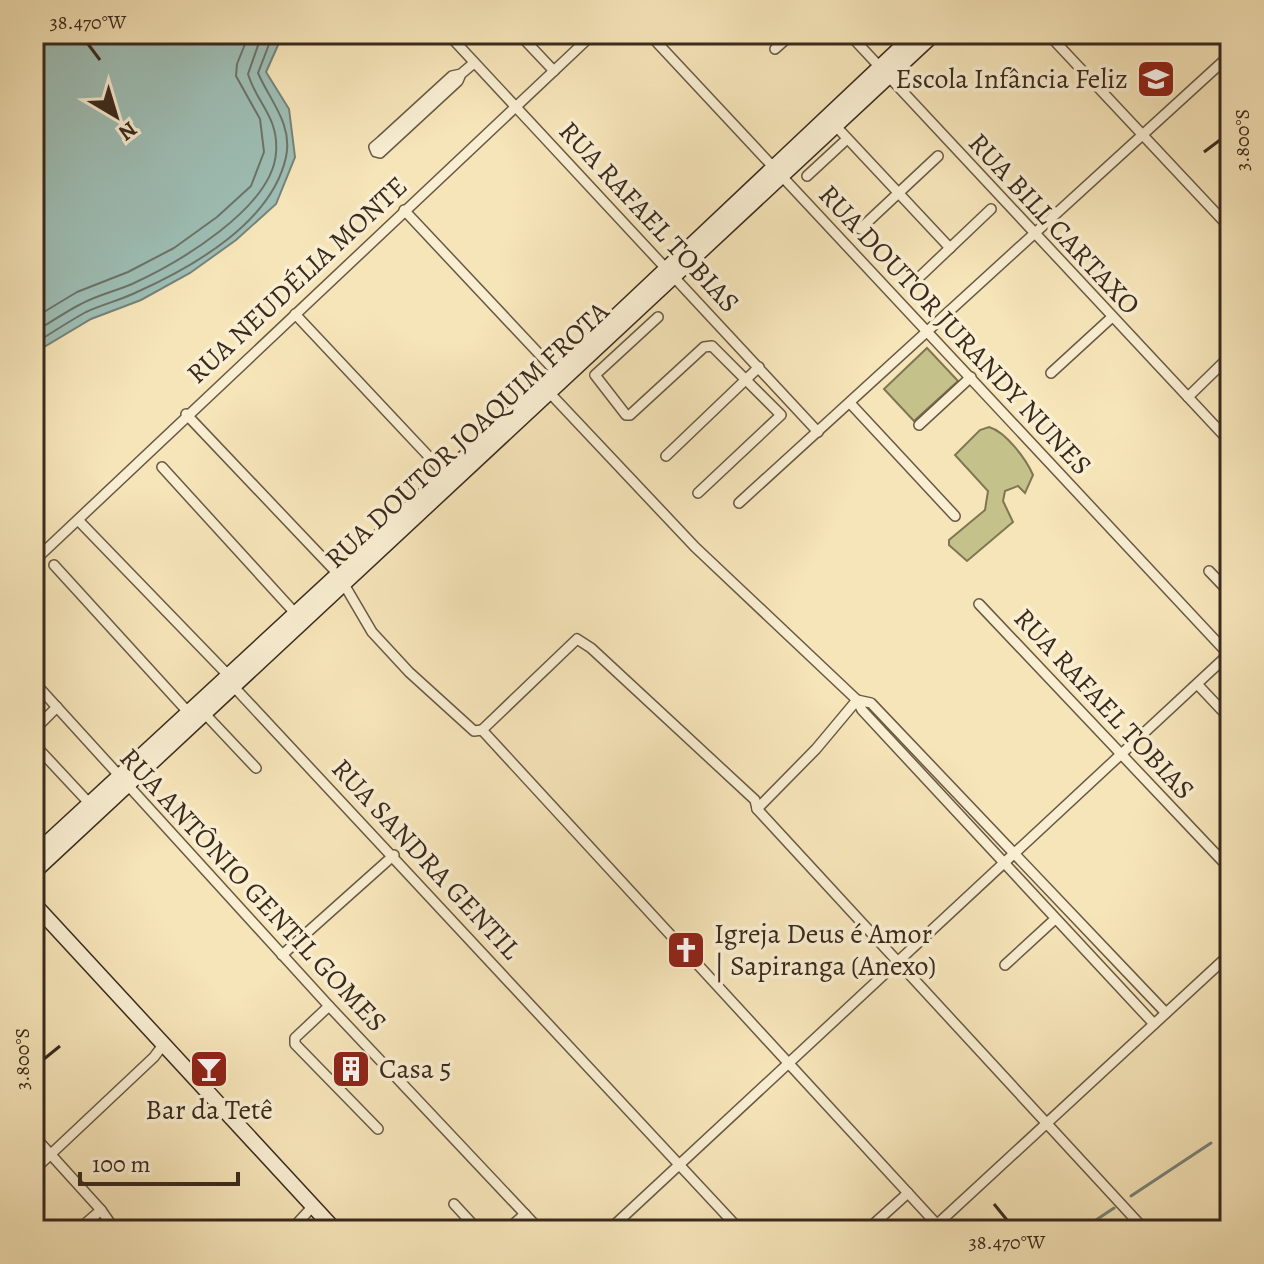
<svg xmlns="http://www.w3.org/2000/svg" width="1264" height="1264" font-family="Alegreya,serif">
<rect width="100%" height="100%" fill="#f6e5b9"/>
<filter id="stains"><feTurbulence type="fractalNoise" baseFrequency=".0025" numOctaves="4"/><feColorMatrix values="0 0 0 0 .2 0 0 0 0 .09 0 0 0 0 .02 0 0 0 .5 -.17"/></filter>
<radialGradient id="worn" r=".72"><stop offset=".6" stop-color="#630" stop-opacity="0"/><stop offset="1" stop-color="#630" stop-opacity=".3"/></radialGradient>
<g fill="#c4c28a" stroke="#7f7654" stroke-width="2">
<polygon points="927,348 958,381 914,421 884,389"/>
<path d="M989,427C1006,432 1026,459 1033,475L1025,493L1018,486L1005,491L1003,501L1013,522L967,561L949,545V540L985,510L988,491L955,455L980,430Z"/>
</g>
<polygon fill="#9ebeb5" stroke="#768378" stroke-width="2" points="34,34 283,34 266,72 289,109 295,157 276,204 236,240 190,273 141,300 91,319 34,353"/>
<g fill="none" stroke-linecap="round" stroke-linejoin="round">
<g stroke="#6c7469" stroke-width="2">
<polyline points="34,318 77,292 128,272 174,248 217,217 251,186 264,152 260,119 236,76 237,64 249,34"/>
<path d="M34,332C50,323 65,312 81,304C97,295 116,291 132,284C178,263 272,208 276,153C279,117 257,104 248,74L262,34"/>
<path d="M34,344C51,333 68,322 86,312C103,304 121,300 137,292C193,267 272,222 286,157C293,124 270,101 258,73L273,34"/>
</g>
<g stroke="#768378" stroke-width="3">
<polyline points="1131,1196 1211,1143"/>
<polyline points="1081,1230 1114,1208"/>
</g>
<defs>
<g id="street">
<polyline points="448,34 818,432"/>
<polyline points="519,34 554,71"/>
<polyline points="649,34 1230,656"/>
<polyline points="849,34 1230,442"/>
<polyline points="1048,34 1230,228"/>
<polyline points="775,49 792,34"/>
<polyline points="461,74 458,81 380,153 376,152 374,147 381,141 452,76 461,74 474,63"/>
<polyline points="832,122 950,248"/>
<polyline points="807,176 847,139"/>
<polyline points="404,210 558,374"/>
<polyline points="860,229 938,156"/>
<polyline points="910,286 991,209"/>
<polyline points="295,314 449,478"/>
<polyline points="658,317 595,375 626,415 630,415 704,347 712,346 781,415 698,493"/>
<polyline points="1051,373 1111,318"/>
<polyline points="546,389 695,547 857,700 862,710 1154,1024"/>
<polyline points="1188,397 1230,356"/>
<polyline points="850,403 955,516"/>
<polyline points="186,414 338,574 372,632 409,672 474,731 482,730 942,1230"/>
<polyline points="919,425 971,377"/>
<polyline points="666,456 759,367"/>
<polyline points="162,467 295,613"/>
<polyline points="739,503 1230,55"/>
<polyline points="79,521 228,675 235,688 740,1230"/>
<polyline points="34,561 593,34"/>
<polyline points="54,565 188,712"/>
<polyline points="1209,571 1230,593"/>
<polyline points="979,604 1230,869"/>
<polyline points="34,682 329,1006 540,1230"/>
<polyline points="1198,685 1230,719"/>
<polyline points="857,700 871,703 1166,1013"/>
<polyline points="206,715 256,768"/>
<polyline points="34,730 57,707"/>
<polyline points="482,730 577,639 591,648 755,800 757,809 1145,1230"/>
<polyline points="34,744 89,803"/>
<polyline points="757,809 816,749 857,700"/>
<polyline points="282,955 394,855"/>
<polyline points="1005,965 1054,920"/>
<polyline points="329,1006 295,1038 295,1044 378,1129"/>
<polyline points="34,1136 101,1210 115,1230"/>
<polyline points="34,1170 154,1057 163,1045"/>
<polyline points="454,1204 478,1230"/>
<polyline points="78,1230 101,1210"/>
<polyline points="291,1230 313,1206"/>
<polyline points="507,1230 525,1214"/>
<polyline points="609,1230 1230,653"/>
<polyline points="867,1230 908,1193"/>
<polyline points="931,1230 1230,954"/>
</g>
<g id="secondary">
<polyline points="34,855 557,372 915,34"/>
<polyline points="34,872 934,34"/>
<polyline points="34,904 335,1230"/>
</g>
</defs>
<use href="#street" stroke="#695944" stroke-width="12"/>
<use href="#secondary" stroke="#3a2a1d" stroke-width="17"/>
<use href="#street" stroke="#f9eed2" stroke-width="9"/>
<use href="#secondary" stroke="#f9eed2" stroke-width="14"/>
</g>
<path fill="none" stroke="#3a2a1d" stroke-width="3" d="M88,44L100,60M1204,152L1220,140M44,1059L60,1046M994,1204L1007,1220"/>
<defs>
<symbol id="school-square" viewBox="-11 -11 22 22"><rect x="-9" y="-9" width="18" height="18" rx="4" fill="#8f2418" stroke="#f9eed2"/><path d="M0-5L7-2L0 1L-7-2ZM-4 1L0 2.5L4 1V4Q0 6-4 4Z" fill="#fff"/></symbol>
<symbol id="church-square" viewBox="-11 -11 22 22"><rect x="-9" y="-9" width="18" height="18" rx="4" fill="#8f2418" stroke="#f9eed2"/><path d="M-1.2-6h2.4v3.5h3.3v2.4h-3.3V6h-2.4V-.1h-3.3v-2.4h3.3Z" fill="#fff"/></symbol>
<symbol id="bar-square" viewBox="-11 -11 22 22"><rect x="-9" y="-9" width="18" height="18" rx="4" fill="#8f2418" stroke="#f9eed2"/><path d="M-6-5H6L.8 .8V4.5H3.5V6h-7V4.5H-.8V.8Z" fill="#fff"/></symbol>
<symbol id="building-square" viewBox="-11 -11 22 22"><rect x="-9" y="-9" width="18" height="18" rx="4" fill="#8f2418" stroke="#f9eed2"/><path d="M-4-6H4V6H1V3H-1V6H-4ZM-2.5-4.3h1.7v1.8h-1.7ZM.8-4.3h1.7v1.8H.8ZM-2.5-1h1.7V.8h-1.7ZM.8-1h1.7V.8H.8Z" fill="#fff"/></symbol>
</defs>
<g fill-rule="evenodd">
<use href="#school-square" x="1134" y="57" width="44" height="44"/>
<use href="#church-square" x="664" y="928" width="44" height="44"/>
<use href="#bar-square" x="187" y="1047" width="44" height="44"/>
<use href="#building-square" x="329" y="1047" width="44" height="44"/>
</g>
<g text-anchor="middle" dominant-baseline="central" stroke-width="7" stroke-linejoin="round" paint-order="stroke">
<g font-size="28" fill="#3a2a1d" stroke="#f9eed2" text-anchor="start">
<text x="1128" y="79" text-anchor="end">Escola Infância Feliz</text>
<text x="714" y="934">Igreja Deus é Amor<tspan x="714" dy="32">| Sapiranga (Anexo)</tspan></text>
<text x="379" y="1069">Casa 5</text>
<text x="209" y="1110" text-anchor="middle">Bar da Tetê</text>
</g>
<g font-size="28" fill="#3a2a1d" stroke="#f9eed2">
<text transform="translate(649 217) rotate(47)">RUA RAFAEL TOBIAS</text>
<text transform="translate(1054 224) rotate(47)">RUA BILL CARTAXO</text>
<text transform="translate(297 280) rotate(-43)">RUA NEUDÉLIA MONTE</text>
<text transform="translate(955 330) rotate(47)">RUA DOUTOR JURANDY NUNES</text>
<text transform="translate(467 435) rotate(-43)">RUA DOUTOR JOAQUIM FROTA</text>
<text transform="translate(1104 704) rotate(47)">RUA RAFAEL TOBIAS</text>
<text transform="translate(426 859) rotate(47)">RUA SANDRA GENTIL</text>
<text transform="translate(253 890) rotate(47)">RUA ANTÔNIO GENTIL GOMES</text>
</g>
</g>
<rect width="1264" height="1264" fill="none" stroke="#f6e5b9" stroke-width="88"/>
<g transform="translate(116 116) rotate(142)" stroke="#f9eed2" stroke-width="6" paint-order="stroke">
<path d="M0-6L14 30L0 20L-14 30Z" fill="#3a2a1d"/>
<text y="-12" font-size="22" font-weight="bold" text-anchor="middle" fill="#3a2a1d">N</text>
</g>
<path d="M80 1172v12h158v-12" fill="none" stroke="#3a2a1d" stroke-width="4"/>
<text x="92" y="1172" font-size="24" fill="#3a2a1d" stroke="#f9eed2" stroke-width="6" paint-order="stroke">100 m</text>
<rect x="44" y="44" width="1176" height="1176" fill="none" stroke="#3a2a1d" stroke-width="3"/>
<g font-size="20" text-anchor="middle" fill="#3a2a1d">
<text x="88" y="29">38.470°W</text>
<text transform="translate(1242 140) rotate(-90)" y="7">3.800°S</text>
<text transform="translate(22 1059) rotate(-90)" y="7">3.800°S</text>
<text x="1007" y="1249">38.470°W</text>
</g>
<rect width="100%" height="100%" filter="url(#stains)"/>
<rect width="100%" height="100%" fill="url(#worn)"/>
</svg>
